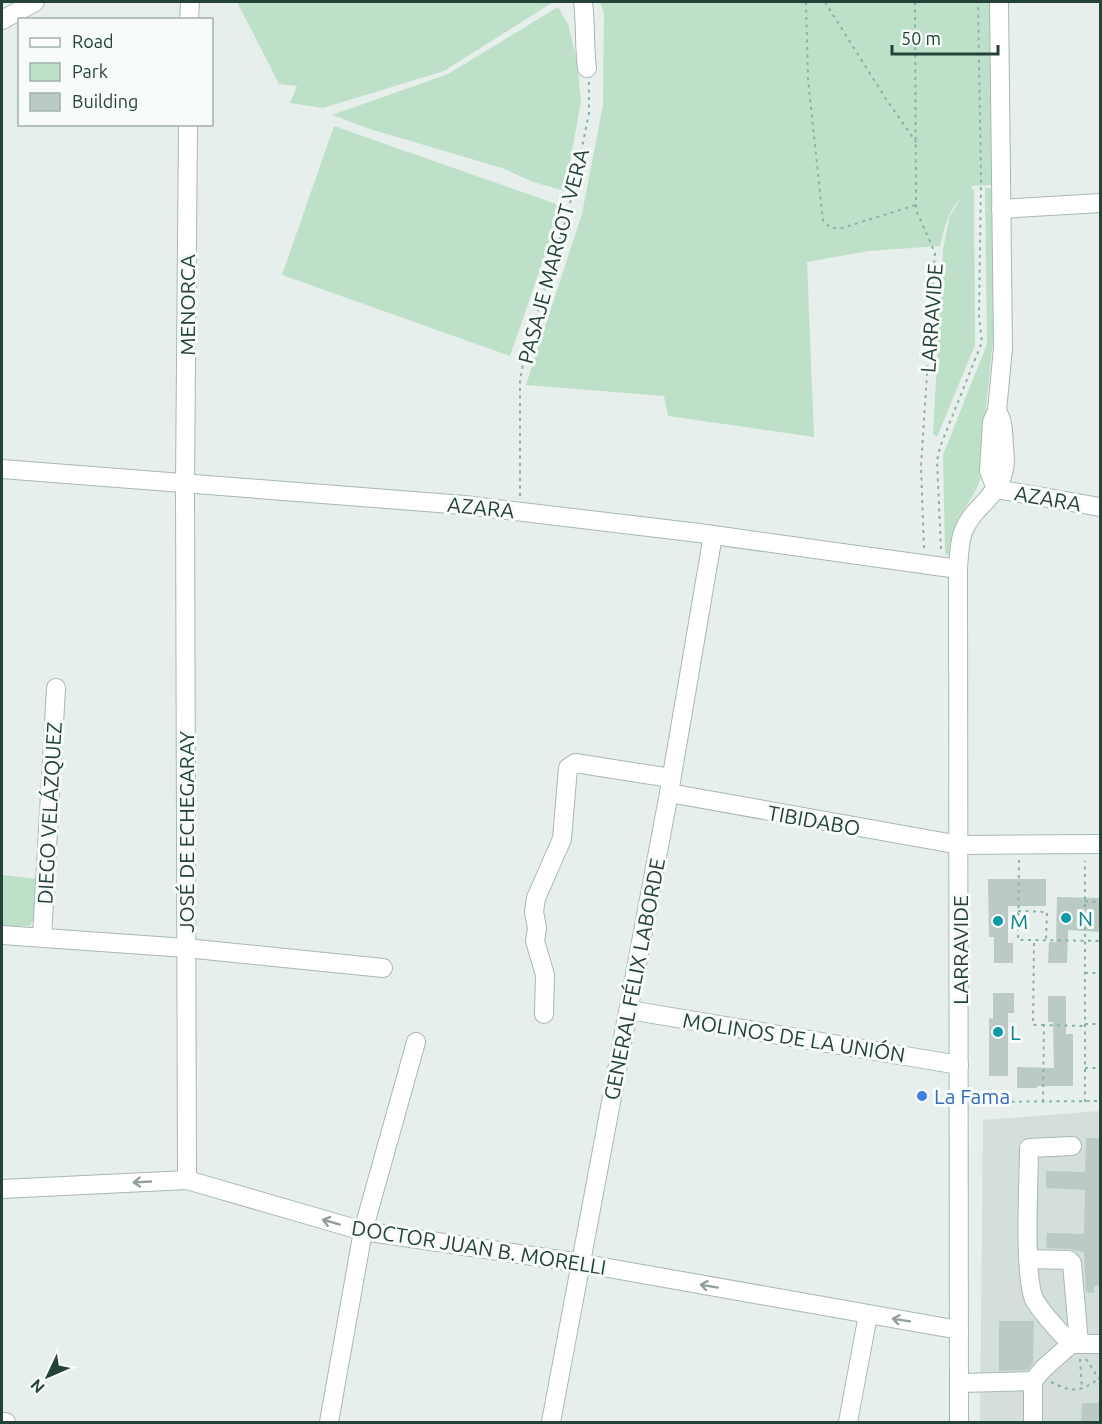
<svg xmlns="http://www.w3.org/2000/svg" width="1102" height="1424" font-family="Ubuntu,sans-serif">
<rect width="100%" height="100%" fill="#e6efeb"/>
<polygon fill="#d4dfda" points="1100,1111 1100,1422 980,1422 983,1120"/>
<g fill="#bfe0c8">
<polygon points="237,2 553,2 444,71 323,108 290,103 297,86 279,84"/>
<path d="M600,2H990L992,185L973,186L971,188L974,190L975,345L937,437L933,434L943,250L949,218L961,198C947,213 945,227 940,246L868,251L807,262L814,437L668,416L664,396L526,385L582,214L603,105L604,13Z"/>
<polygon points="558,7 568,24 577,61 581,101 565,191 533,182 502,168 373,130 332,115 448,74"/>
<polygon points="334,126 562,206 510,356 282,275"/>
<polygon points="985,188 992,188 995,322 983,436 983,471 977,488 955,525 951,549 948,555 945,554 945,548 943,455 987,344"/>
<polygon points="2,875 39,879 35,917 30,926 2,926"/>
</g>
<g fill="#bbcac4">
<polygon points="988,879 1046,879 1046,906 1008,906 1008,943 1013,943 1013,963 994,963 994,937 989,937"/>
<polygon points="1057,897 1101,898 1101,932 1068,930 1067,963 1048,963 1049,942 1056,942"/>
<polygon points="993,993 1014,993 1014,1013 1008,1013 1008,1076 989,1076 989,1018 993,1019"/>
<polygon points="1048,996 1066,996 1066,1034 1073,1034 1073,1086 1037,1086 1037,1088 1017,1088 1017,1067 1054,1068 1053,1022 1048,1022"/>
<polygon points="1086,1138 1101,1138 1101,1286 1094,1286 1094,1293 1086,1292 1084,1252 1069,1249 1046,1248 1047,1233 1084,1234 1085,1190 1046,1188 1046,1171 1085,1172"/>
<polygon points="999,1321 1034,1321 1033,1363 1028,1370 999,1371"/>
<polygon points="1082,1403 1101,1403 1101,1422 1081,1422"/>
</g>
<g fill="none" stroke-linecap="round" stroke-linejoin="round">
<defs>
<g id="minor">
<path d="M583,2C586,24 584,46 587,68"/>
<polyline points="2,20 35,2"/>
<polyline points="189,20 190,2"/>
<polyline points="1001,209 1100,203"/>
<polyline points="2,469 464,505 699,533 958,569"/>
<polyline points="996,489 989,471 992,422 997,411 1003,348 999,2"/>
<polyline points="996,489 1100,507"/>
<polyline points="669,793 960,845 1100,844"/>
<polyline points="2,935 186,948 383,968"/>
<polyline points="42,937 56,688"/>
<polyline points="629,1010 959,1065"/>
<polyline points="544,1014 545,975 535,941 537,928 534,912 536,898 562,839 568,768 575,763 671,778"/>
<polyline points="187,1180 185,485 188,124"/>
<polyline points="2,1189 187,1180 363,1231 580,1263 959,1330"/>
<polyline points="1029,1259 1069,1260 1072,1263 1079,1343"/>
<path d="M1071,1344C1059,1331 1045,1317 1035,1301C1023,1280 1029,1178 1029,1148L1072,1146"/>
<polyline points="960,1383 1033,1381"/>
<polyline points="2,1422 6,1422"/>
<polyline points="329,1422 363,1231 416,1042"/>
<polyline points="551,1422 669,793 713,535"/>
<polyline points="848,1422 868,1315"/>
<path d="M959,1422L958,569C959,556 959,544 963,532C971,510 993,499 1001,479C1006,469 1005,458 1004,447C1003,434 1004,422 997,411"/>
<polyline points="1033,1422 1033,1381 1043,1369 1071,1344 1100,1344"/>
</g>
</defs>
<use href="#minor" stroke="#a8b8b2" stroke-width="20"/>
<g stroke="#86b3a5" stroke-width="2" stroke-dasharray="3 4.5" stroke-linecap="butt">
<polyline points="806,2 808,79 823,221 831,228 842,228 916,205"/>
<polyline points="825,2 886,99 916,142"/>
<polyline points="915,2 916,210 935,253 921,466 924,549"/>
<polyline points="520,496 520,380 526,349 567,216 575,182 589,113 589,82"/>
<polyline points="941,549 937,461 940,447 982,342 979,317 981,178 978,2"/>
<polyline points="1019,860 1018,940 1034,940"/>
<polyline points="1085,901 1100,902"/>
<polyline points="1018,911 1047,912 1046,940"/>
<polyline points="1085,973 1100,973"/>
<polyline points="1085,1024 1100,1024"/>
<polyline points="1044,1025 1033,1025 1034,940 1100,941"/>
<polyline points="1085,1068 1100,1068"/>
<polyline points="974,1102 1100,1101"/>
<polyline points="1043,1102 1044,1025 1084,1026"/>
<polyline points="1085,1102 1085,861"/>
<polyline points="1080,1359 1082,1389"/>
<polyline points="1086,1359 1099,1379"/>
<path d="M1051,1382C1073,1393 1080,1392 1100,1378"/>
</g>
<use href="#minor" stroke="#fff" stroke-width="18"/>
</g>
<defs><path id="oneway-shaft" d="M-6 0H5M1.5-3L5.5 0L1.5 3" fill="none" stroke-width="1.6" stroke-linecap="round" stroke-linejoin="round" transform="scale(1.5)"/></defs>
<g stroke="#92a09c">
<use href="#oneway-shaft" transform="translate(142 1182) rotate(177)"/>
<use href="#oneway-shaft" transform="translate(331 1222) rotate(-164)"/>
<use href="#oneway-shaft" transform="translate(709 1286) rotate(-170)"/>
<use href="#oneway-shaft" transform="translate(901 1320) rotate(-171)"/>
</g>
<g fill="#0f9aa8" stroke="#f7fbf9" stroke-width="2">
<circle cx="1066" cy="918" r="6"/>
<circle cx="998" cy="921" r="6"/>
<circle cx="998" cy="1032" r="6"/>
</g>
<circle fill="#3f7fe0" stroke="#f7fbf9" stroke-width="2" cx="922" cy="1096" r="6"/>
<g text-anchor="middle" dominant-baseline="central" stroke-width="6" stroke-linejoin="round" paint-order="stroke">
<g font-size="21" fill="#24423a" stroke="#f7fbf9">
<text transform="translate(553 256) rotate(-75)">PASAJE MARGOT VERA</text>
<text transform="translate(187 305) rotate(-90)">MENORCA</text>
<text transform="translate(931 318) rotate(-86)">LARRAVIDE</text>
<text transform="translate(1048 498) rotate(10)">AZARA</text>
<text transform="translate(481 507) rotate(6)">AZARA</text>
<text transform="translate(49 813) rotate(-87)">DIEGO VELÁZQUEZ</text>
<text transform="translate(814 820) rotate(10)">TIBIDABO</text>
<text transform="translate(186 832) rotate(-90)">JOSÉ DE ECHEGARAY</text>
<text transform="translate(960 950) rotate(-90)">LARRAVIDE</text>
<text transform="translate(634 979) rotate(-79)">GENERAL FÉLIX LABORDE</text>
<text transform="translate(794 1037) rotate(9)">MOLINOS DE LA UNIÓN</text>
<text transform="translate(479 1247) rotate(9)">DOCTOR JUAN B. MORELLI</text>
</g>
<g font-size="21" fill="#0d838f" stroke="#f7fbf9" text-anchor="start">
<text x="1078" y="918">N</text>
<text x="1010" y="921">M</text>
<text x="1010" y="1032">L</text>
</g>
<g font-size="21" fill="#366cbe" stroke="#f7fbf9" text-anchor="start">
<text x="934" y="1096">La Fama</text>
</g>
</g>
<rect width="1102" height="1424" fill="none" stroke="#24423a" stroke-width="6"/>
<rect x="18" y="18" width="195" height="108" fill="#f7fbf9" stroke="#a3b1ad" stroke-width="1.5"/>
<rect x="30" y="38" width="30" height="9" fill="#ffffff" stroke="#a3b1ad" stroke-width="1.5"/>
<text x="72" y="48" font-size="18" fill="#24423a">Road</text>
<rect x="30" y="63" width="30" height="18" fill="#bfe0c8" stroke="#a3b1ad" stroke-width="1.5"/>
<text x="72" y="78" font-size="18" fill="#24423a">Park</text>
<rect x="30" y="93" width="30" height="18" fill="#bbcac4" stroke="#a3b1ad" stroke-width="1.5"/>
<text x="72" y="108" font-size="18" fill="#24423a">Building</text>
<g transform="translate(48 1376) rotate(226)" stroke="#f7fbf9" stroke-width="4.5" paint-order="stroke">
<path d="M0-4.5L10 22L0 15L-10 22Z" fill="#24423a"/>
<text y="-9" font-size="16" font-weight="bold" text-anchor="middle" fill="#24423a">N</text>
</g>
<path d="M892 45v9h106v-9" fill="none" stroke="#24423a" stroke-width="3"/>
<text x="901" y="45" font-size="18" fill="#24423a" stroke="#f7fbf9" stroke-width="4.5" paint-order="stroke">50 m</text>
</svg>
